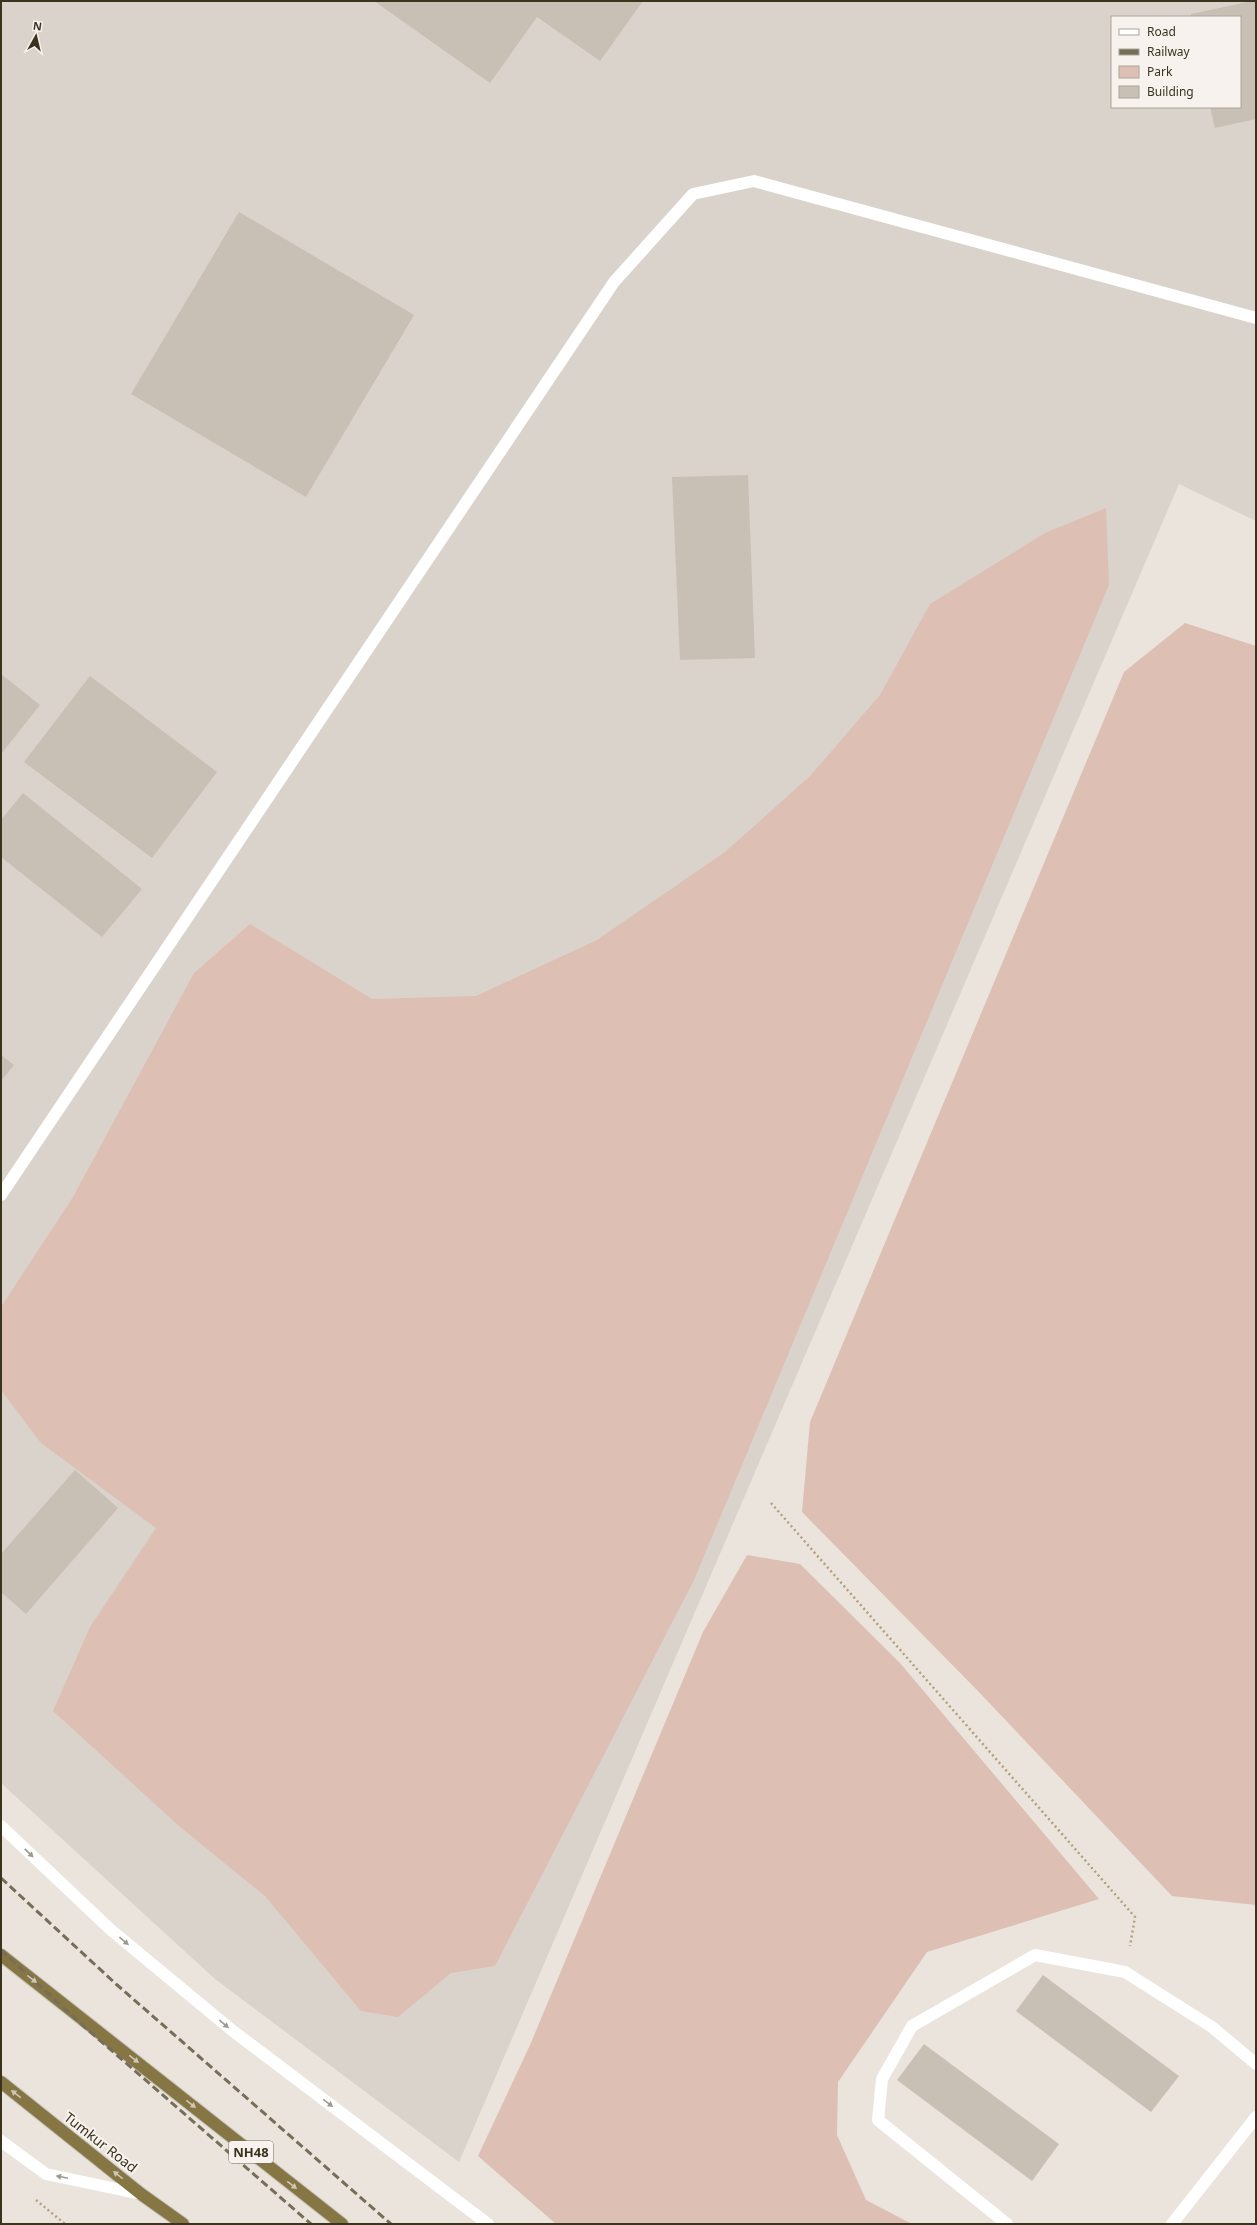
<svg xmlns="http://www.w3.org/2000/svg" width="1257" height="2225" font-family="'Noto Sans',sans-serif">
<rect width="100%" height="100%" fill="#eae4dd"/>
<path fill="#dad3cb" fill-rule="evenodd" d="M1,1H1256V521L1179,484L459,2162L215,1979L1,1783ZM1112,17H1240V107H1112Z"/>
<g fill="#ddbfb4">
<polygon points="1106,508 1109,585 694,1580 495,1966 451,1973 398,2017 361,2011 265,1896 179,1826 53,1711 90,1627 156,1528 41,1443 1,1390 1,1307 73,1197 194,973 250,924 372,999 476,996 597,940 725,852 810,776 880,695 930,604 1045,533"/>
<polygon points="1185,623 1256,646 1256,1905 1172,1896 976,1689 802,1512 810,1422 1124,672"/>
<polygon points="747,1555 800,1564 900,1663 1099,1899 927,1952 838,2082 837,2135 866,2200 912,2224 556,2224 478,2156 530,2045 703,1632"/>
</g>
<g fill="#c8c0b5">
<polygon points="374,1 643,1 600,61 537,17 490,83"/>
<polygon points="1252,1 1256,1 1256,119 1215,128 1210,107 1240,107 1240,17 1191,17 1191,14"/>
<polygon points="239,212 414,315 306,497 131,394"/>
<polygon points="748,475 755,658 680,660 672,477"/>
<polygon points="1,674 40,705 1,754"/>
<polygon points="90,676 217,772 152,858 24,762"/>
<polygon points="23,793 142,889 102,937 1,857 1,820"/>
<polygon points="1,1055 14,1065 1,1081"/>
<polygon points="75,1470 118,1508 26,1614 1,1592 1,1554"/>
<polygon points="1043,1975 1179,2076 1151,2112 1016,2011"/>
<polygon points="924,2044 1059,2144 1032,2181 897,2080"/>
</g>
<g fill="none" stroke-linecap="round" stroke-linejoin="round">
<defs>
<g id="trunk">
<polyline points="1,1955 342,2224"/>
<polyline points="1,2082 141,2194 183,2224"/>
</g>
</defs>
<use href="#trunk" stroke="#c4c2bc" stroke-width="14"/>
<g stroke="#b0a07b" stroke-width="2.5" stroke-dasharray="2 3" stroke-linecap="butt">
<polyline points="771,1503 1135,1917 1130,1946"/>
<polyline points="36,2200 65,2224"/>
</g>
<g stroke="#fff" stroke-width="12">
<polyline points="1,1195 614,282 693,194 754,181 1256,318"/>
<polyline points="1,2141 46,2174 141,2194"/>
<polyline points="1007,2224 878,2120 882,2079 912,2026 1035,1955 1125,1972 1212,2027 1256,2064"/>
<polyline points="1172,2224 1256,2117"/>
</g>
<polyline stroke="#fff" stroke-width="12" points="1,1826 111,1930 233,2031 488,2224"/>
<use href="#trunk" stroke="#867644" stroke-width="12"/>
<g stroke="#766e58" stroke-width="3" stroke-dasharray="8 4" stroke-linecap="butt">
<polyline points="1,1878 116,1984 391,2224"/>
<polyline points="1,1950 80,2023 311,2224"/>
</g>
</g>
<defs><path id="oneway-solid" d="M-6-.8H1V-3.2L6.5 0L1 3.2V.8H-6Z"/></defs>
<g fill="#9c998e">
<use href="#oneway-solid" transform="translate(29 1853) rotate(44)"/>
<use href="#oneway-solid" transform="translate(124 1941) rotate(40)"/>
<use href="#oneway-solid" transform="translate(224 2024) rotate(40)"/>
<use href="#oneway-solid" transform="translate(328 2103) rotate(37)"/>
<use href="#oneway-solid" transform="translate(62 2177) rotate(-168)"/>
</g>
<g fill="#cfc7b2">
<use href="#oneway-solid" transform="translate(32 1979) rotate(38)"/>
<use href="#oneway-solid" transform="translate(134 2059) rotate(38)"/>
<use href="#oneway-solid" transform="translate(16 2094) rotate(-142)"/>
<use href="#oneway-solid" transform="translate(191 2104) rotate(38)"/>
<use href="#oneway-solid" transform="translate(118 2175) rotate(-142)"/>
<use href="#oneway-solid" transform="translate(292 2185) rotate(38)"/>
</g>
<g text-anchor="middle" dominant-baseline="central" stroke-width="4" stroke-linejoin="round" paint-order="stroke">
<rect fill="#f7f2ed" stroke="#736c5c" stroke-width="1" x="229" y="2141" width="44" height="22" rx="3"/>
<g font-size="13" font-weight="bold" fill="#3a331e">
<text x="251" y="2152">NH48</text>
</g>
<g font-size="14" fill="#3a331e" stroke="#f7f2ed">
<text transform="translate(101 2142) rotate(38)">Tumkur Road</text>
</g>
</g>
<rect width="1257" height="2225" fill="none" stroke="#3a331e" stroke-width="4"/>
<rect x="1111" y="16" width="130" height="92" fill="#f7f2ed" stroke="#aba69a"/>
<rect x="1119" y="29" width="20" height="6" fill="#ffffff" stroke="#aba69a"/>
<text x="1147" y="36" font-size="12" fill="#3a331e">Road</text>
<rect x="1119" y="49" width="20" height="6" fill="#766e58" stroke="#aba69a"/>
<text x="1147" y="56" font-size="12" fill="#3a331e">Railway</text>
<rect x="1119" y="66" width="20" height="12" fill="#ddbfb4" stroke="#aba69a"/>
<text x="1147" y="76" font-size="12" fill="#3a331e">Park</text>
<rect x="1119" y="86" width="20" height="12" fill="#c8c0b5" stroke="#aba69a"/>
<text x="1147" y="96" font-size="12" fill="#3a331e">Building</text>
<g transform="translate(36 36) rotate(8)" stroke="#f7f2ed" stroke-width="3" paint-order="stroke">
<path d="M0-3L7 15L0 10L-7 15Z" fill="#3a331e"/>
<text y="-6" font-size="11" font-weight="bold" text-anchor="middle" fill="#3a331e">N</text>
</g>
</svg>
